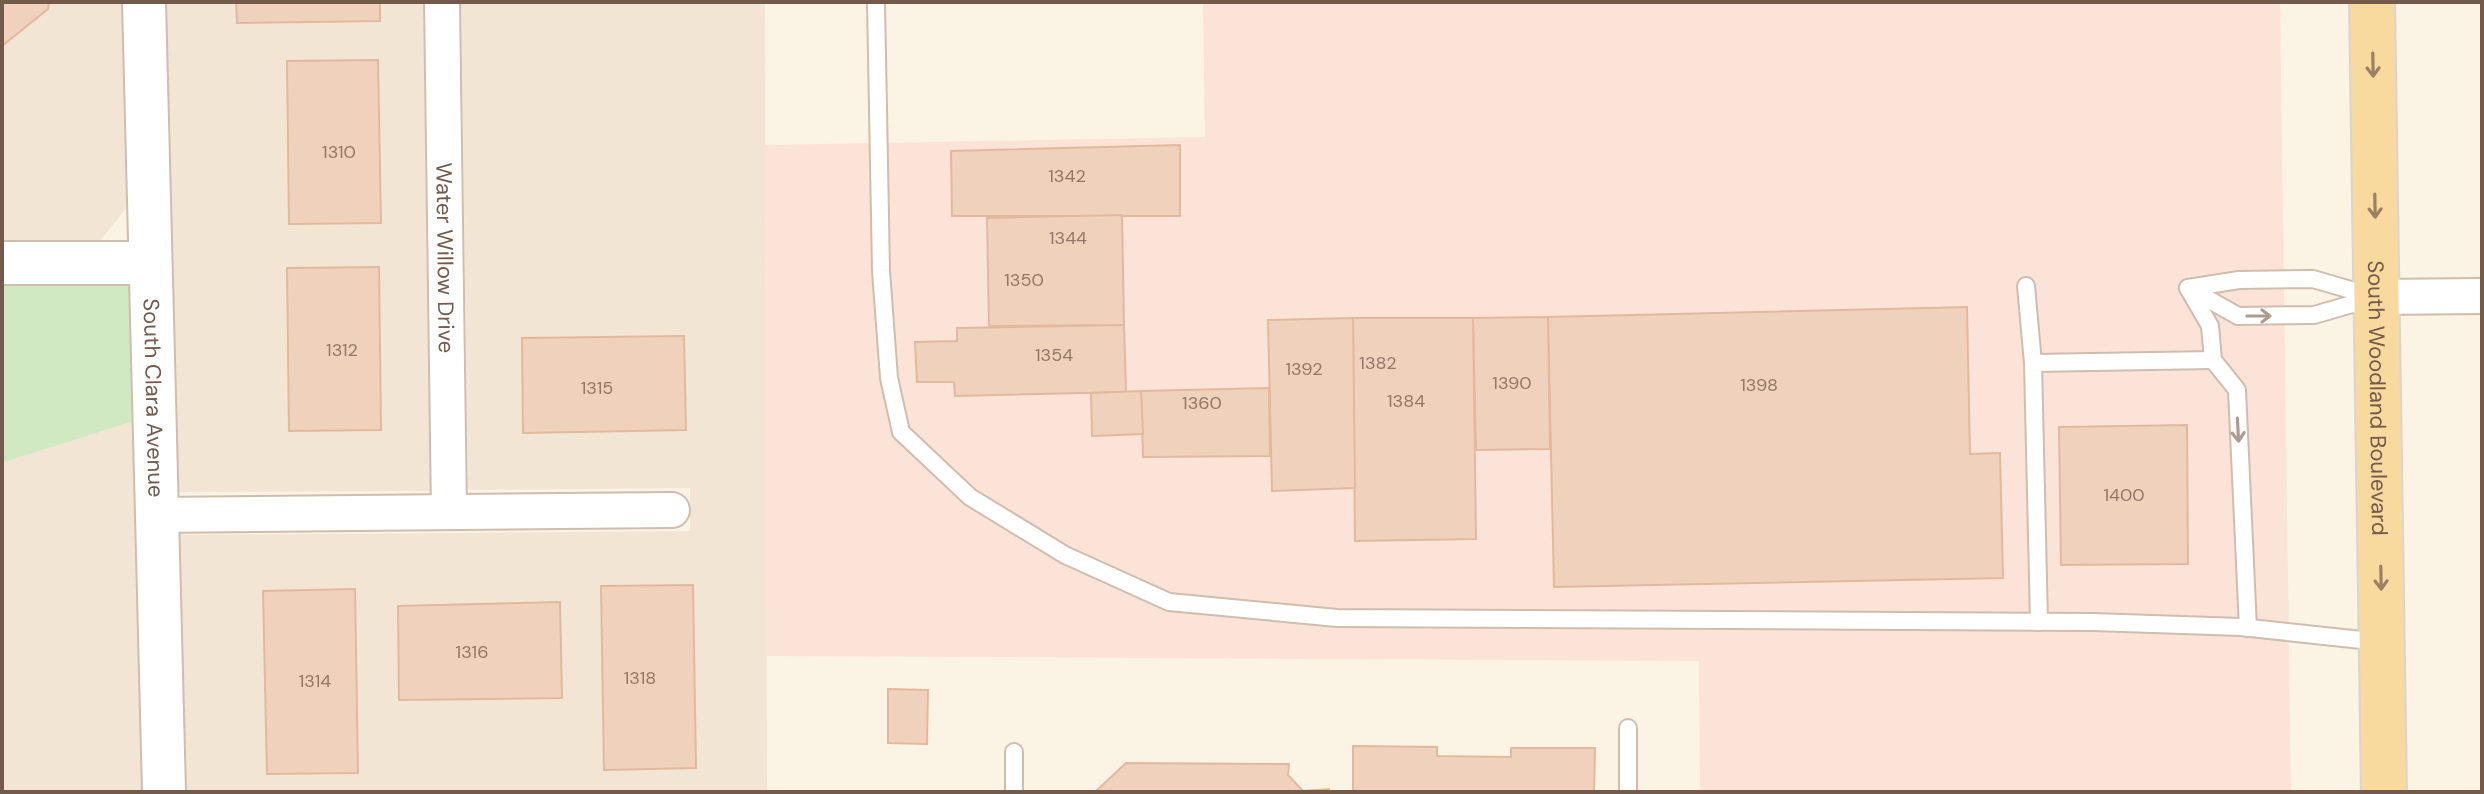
<svg xmlns="http://www.w3.org/2000/svg" width="2484" height="794" font-family="'DM Sans',sans-serif">
<rect width="100%" height="100%" fill="#fbf3e4"/>
<g fill="#f3e5d3">
<polygon points="2,2 125,2 128,206 99,242 2,242"/>
<polygon points="163,2 423,2 430,491 174,492"/>
<polygon points="461,2 765,2 767,790 182,792 175,535 690,531 690,488 468,490"/>
<polygon points="134,421 145,792 2,792 2,463"/>
</g>
<polygon fill="#fce3d8" points="1203,2 2280,2 2291,792 1700,792 1699,661 767,656 765,145 1205,137"/>
<polygon fill="#d1e9c3" points="2,285 130,285 134,421 2,463"/>
<g fill="#f0d2bc" stroke="#e2b99d" stroke-width="2">
<polygon points="2,2 49,2 48,9 2,46"/>
<polygon points="236,2 380,2 380,21 237,23"/>
<polygon points="378,60 381,223 289,224 287,61"/>
<polygon points="1180,145 1180,216 952,216 951,151"/>
<polygon points="1122,215 1124,325 989,326 987,218"/>
<polygon points="379,267 381,430 289,431 287,268"/>
<polygon points="1967,307 1970,454 2000,453 2003,578 1554,587 1548,317"/>
<polygon points="1548,317 1550,449 1476,450 1473,318"/>
<polygon points="1353,318 1473,318 1476,539 1355,541"/>
<polygon points="1353,318 1355,488 1272,491 1268,320"/>
<polygon points="1124,325 1126,392 955,396 954,382 917,382 915,342 957,341 957,328"/>
<polygon points="684,336 686,430 523,433 522,338"/>
<polygon points="1269,388 1270,456 1143,457 1141,391"/>
<polygon points="1141,391 1143,434 1092,436 1091,393"/>
<polygon points="2187,425 2188,564 2061,565 2059,427"/>
<polygon points="693,585 696,768 604,770 601,586"/>
<polygon points="355,589 358,773 267,774 263,591"/>
<polygon points="560,602 562,698 399,700 398,606"/>
<polygon points="888,689 928,690 927,744 888,743"/>
<polygon points="1353,746 1437,747 1437,756 1511,757 1511,748 1595,748 1594,792 1353,792"/>
<polygon points="1126,763 1289,764 1288,775 1303,791 1329,789 1329,792 1095,792"/>
</g>
<g fill="none" stroke-linecap="round" stroke-linejoin="round">
<defs>
<g id="service">
<polyline points="876,2 881,271 889,378 901,432 970,497 1065,555 1169,602 1337,618 2093,622 2241,627 2380,642"/>
<polyline points="2026,286 2033,363"/>
<polyline points="2188,288 2210,326 2213,360 2237,390 2248,628"/>
<polyline points="2188,288 2239,280 2313,279 2375,297"/>
<polyline points="2190,289 2238,316 2314,315 2373,298"/>
<polyline points="2039,622 2033,363 2213,360"/>
<polyline points="1014,792 1014,752"/>
<polyline points="1628,792 1628,728"/>
</g>
<g id="minor">
<path id="s1" d="M442,2L449,512"/>
<polyline points="2376,297 2482,296"/>
<polyline points="156,515 672,510"/>
</g>
<g id="tertiary">
<path id="s2" d="M144,2L164,792"/>
<polyline points="2,263 149,263"/>
</g>
<g id="primary">
<path id="s3" d="M2372,2L2384,792"/>
</g>
</defs>
<use href="#service" stroke="#cfbdae" stroke-width="20"/>
<use href="#minor" stroke="#cfbdae" stroke-width="38"/>
<use href="#tertiary" stroke="#cfbdae" stroke-width="46"/>
<use href="#primary" stroke="#dbd4d0" stroke-width="48"/>
<use href="#service" stroke="#fff" stroke-width="16"/>
<use href="#minor" stroke="#fff" stroke-width="34"/>
<use href="#tertiary" stroke="#fff" stroke-width="42"/>
<use href="#primary" stroke="#f8d99e" stroke-width="44"/>
</g>
<defs><path id="oneway-shaft" d="M-6 0H5M1.5-3L5.5 0L1.5 3" fill="none" stroke-width="1.6" stroke-linecap="round" stroke-linejoin="round" transform="scale(2)"/></defs>
<g stroke="#9b8063">
<use href="#oneway-shaft" transform="translate(2373 65) rotate(89)"/>
<use href="#oneway-shaft" transform="translate(2375 206) rotate(89)"/>
<use href="#oneway-shaft" transform="translate(2381 578) rotate(89)"/>
</g>
<g stroke="#ab9c92">
<use href="#oneway-shaft" transform="translate(2259 316)"/>
<use href="#oneway-shaft" transform="translate(2238 430) rotate(87)"/>
</g>
<g text-anchor="middle" dominant-baseline="central" stroke-width="6" stroke-linejoin="round" paint-order="stroke">
<g font-size="18" fill="#927866">
<text x="339" y="152">1310</text>
<text x="1067" y="176">1342</text>
<text x="1068" y="238">1344</text>
<text x="1024" y="280">1350</text>
<text x="342" y="350">1312</text>
<text x="1054" y="355">1354</text>
<text x="1378" y="363">1382</text>
<text x="1304" y="369">1392</text>
<text x="1512" y="383">1390</text>
<text x="1759" y="385">1398</text>
<text x="597" y="388">1315</text>
<text x="1406" y="401">1384</text>
<text x="1202" y="403">1360</text>
<text x="2124" y="495">1400</text>
<text x="472" y="652">1316</text>
<text x="640" y="678">1318</text>
<text x="315" y="681">1314</text>
</g>
<g font-size="22" fill="#735a4a" stroke="#fef7ea">
<text stroke="none"><textPath href="#s1" startOffset="256">Water Willow Drive</textPath></text>
<text stroke="none"><textPath href="#s2" startOffset="396">South Clara Avenue</textPath></text>
<text stroke="none"><textPath href="#s3" startOffset="396">South Woodland Boulevard</textPath></text>
</g>
</g>
<rect width="2484" height="794" fill="none" stroke="#735a4a" stroke-width="8"/>
</svg>
